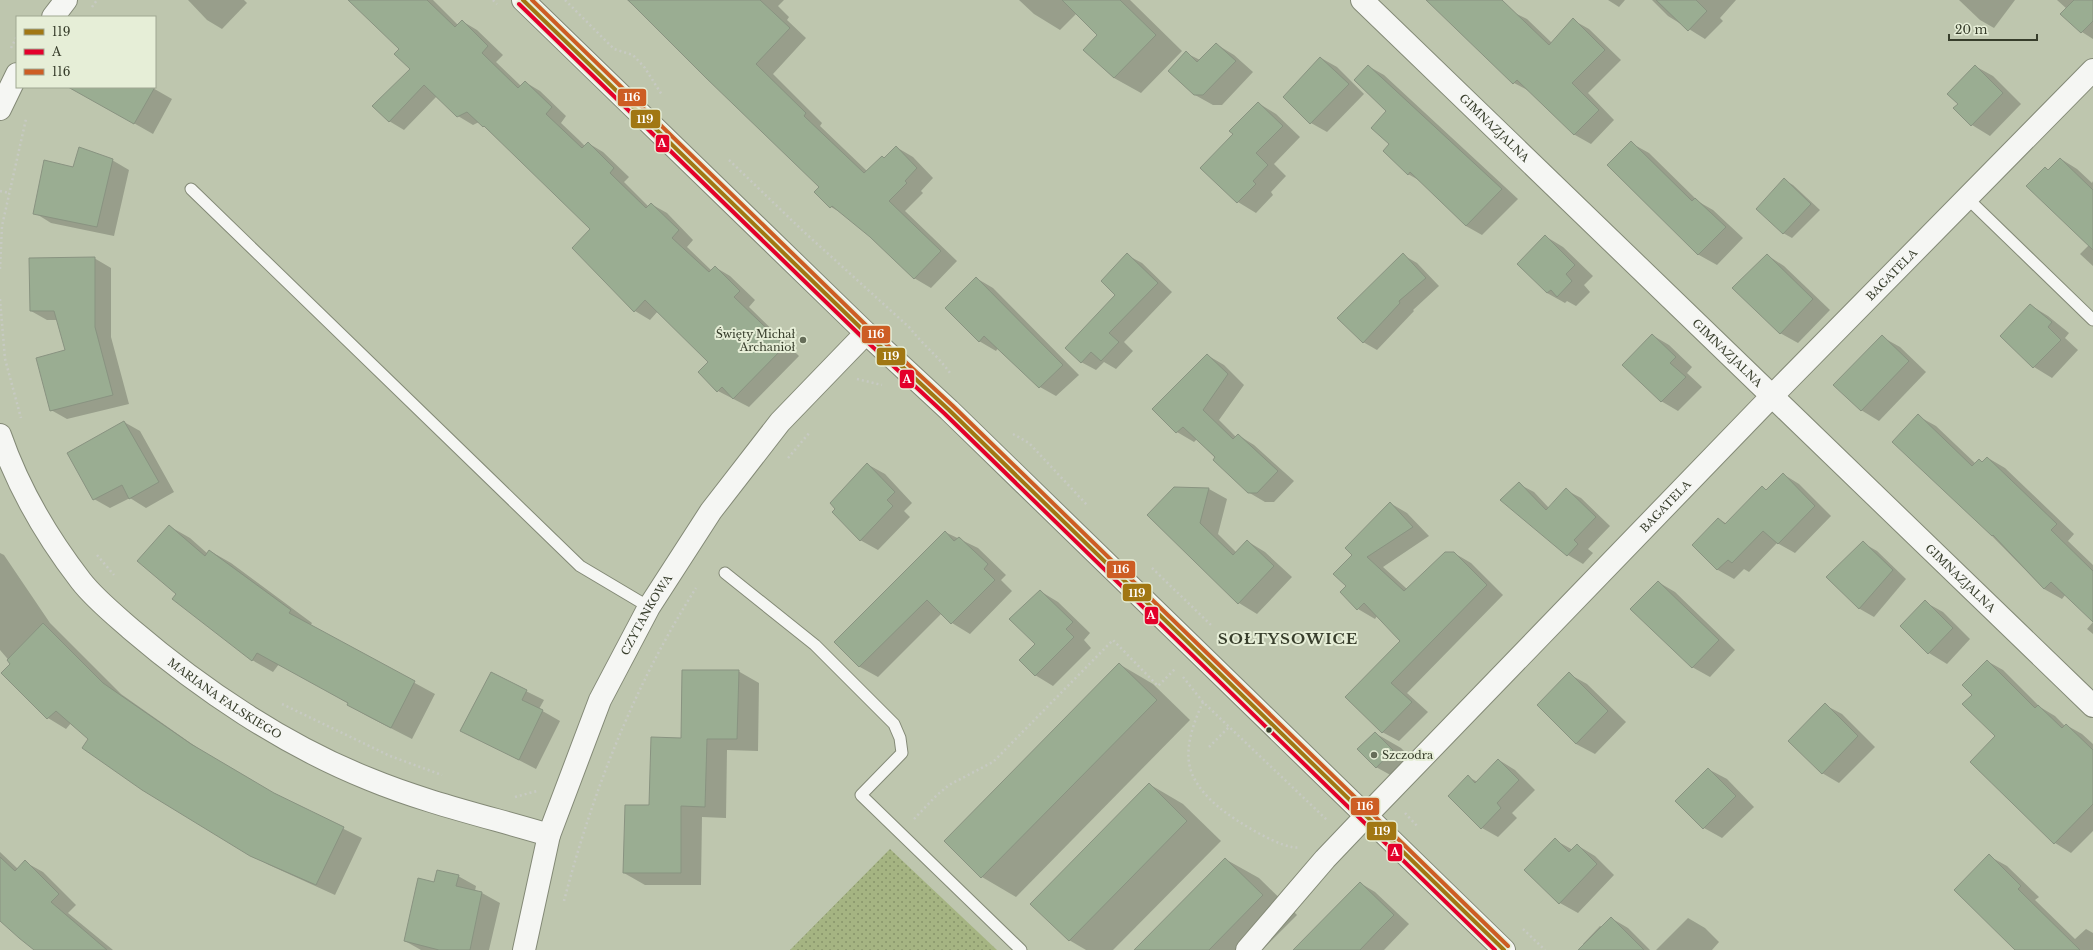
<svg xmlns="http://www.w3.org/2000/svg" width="2093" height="950" font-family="'Libre Baskerville',serif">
<defs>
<pattern id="grass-dots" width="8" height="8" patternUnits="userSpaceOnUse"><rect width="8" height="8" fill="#a5b482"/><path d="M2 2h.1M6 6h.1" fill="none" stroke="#87946b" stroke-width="1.8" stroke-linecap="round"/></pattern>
</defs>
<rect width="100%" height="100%" fill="#bec6ae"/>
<polygon fill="url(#grass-dots)" points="890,849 997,950 790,950"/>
<g fill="#0003">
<polygon points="188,0 244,0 247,3 222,29 207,20"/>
<polygon points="352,0 433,0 458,25 462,21 477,30 503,55 496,62 521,86 525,82 540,91 566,116 561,123 580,141 585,146 588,143 603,152 629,177 624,182 649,207 651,204 667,213 693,240 687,247 712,271 715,267 730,276 755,300 749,307 799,356 749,407 718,391 710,362 658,311 650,320 635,311 592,229 489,130 479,122 473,125 458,116 437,96 404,130 389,121 411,69 400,49"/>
<polygon points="627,0 784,0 778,6 789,17 787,20 806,38 773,74 822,123 820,126 867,171 885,159 896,147 913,157 933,178 921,191 923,193 905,211 957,261 931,288 914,278 870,236 847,216 831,207 815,192 820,187 653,23"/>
<polygon points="1019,0 1130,0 1182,51 1141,93 1114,78 1085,50 1099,35 1077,13 1060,30 1034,14"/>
<polygon points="1429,0 1488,0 1527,19 1552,43 1573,20 1589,29 1621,60 1588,93 1614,120 1591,144 1575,135 1531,92 1514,83"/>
<polygon points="1608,0 1625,0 1619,7"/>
<polygon points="1652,0 1736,0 1720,18 1723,21 1705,39 1668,16"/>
<polygon points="1959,0 2015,0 1994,28 1980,20"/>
<polygon points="2057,0 2093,0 2093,39 2082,32 2062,14 2067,9"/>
<polygon points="1216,44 1234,55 1253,72 1222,105 1213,105 1195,95 1186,53 1200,60"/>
<polygon points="1321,58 1337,67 1364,94 1327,132 1311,123 1284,97"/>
<polygon points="1368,66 1384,75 1518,199 1482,235 1466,226 1422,182 1408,174 1388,111"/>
<polygon points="1975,66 1993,76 2021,104 1990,136 1972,125 1954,108 1959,104"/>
<polygon points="82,87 151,87 172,99 153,134 79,92"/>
<polygon points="1258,103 1276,114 1300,137 1274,164 1286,176 1271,192 1273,195 1256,213 1238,202 1234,134"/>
<polygon points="1631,143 1649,153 1699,202 1713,210 1743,238 1717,265 1699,255 1608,165"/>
<polygon points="2061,159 2077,169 2092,183 2093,181 2093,266 2080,254 2089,245 2045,168 2049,171"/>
<polygon points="112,160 129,170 114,236 51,223 35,213"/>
<polygon points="1784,180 1793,185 1820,210 1792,238 1783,233"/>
<polygon points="1545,236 1563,247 1593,276 1584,285 1590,292 1576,306 1567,301 1565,303 1547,293"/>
<polygon points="1127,255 1142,263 1172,292 1124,342 1133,351 1116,369 1104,362 1096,370 1081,362 1117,295"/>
<polygon points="1403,255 1417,263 1439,286 1413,310 1414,311 1377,350 1363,342"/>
<polygon points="1767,255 1784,266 1830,310 1798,343 1780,333"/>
<polygon points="94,258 111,268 111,337 129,404 67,419 51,410 67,350 58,320 47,320 31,311"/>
<polygon points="976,278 993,288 1079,375 1056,396 1040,387 998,348 996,351 979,341"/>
<polygon points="2030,305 2048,316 2069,333 2065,338 2078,350 2052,378 2034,367"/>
<polygon points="1652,335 1669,345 1692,367 1687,373 1702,387 1678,411 1661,401"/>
<polygon points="1882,337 1900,347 1926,372 1879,421 1861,410"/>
<polygon points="1207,355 1224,365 1244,385 1219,420 1236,437 1238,435 1254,445 1294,481 1274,502 1265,502 1248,492 1197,439 1194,442 1177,432 1153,409"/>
<polygon points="1918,416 1936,426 1976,464 1983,463 1988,458 2005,468 2074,534 2068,541 2093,565 2093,594 2066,594 2062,599 2044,589 1992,536"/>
<polygon points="124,422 140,431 174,492 146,508 130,498 110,508 94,499"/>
<polygon points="867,464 885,474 912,503 904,511 910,517 878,550 860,540"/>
<polygon points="1783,474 1799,484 1831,516 1795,553 1777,543 1749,572 1744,569 1734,579 1718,570 1694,545 1719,519 1727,524 1762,487 1767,490"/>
<polygon points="1519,484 1534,492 1549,508 1566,490 1581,498 1610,526 1588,549 1593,553 1583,564 1568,555 1502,500"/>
<polygon points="1209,489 1227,499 1218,534 1236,552 1247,541 1265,552 1292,577 1257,614 1239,603 1148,515"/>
<polygon points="1390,503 1407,513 1429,536 1383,567 1407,589 1454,553 1471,563 1503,595 1407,693 1428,712 1399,741 1382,732 1346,697 1402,641 1377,616 1375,619 1358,609 1341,592 1347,586 1353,555"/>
<polygon points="169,526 190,538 208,554 210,551 231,563 312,623 310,626 435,694 412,739 369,717 348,705 349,703 279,664 273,672 252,660 177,594"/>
<polygon points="945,532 978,548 1006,575 1001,580 1012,591 970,634 952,623 942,613 878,677 860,667 836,642"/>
<polygon points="1863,543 1877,551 1906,579 1874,617 1860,609 1827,577"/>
<polygon points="0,553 4,555 50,623 121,694 209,756 275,795 362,838 335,895 269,865 251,855 89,739 71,723 66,729 48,718 3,673 12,664 0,650"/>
<polygon points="1658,582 1675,592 1735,650 1710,677 1692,667"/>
<polygon points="1040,591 1058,602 1090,633 1084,640 1091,648 1053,686 1035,675"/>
<polygon points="1925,602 1943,612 1970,639 1947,664 1929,653 1901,626"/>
<polygon points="2093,622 2093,634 2087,629"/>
<polygon points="1987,661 2003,670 2040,707 2055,716 2065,726 2066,725 2082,734 2093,744 2093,831 2071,853 2055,843 1971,762 1996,736 1973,695"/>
<polygon points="1119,664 1153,684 1190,720 1016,897 982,877 945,841"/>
<polygon points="738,671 759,683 758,751 727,750 726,818 702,817 701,885 645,885 624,873 649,806 682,739"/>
<polygon points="491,674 544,700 539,709 560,721 536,769 461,730"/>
<polygon points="1569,674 1587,684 1626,722 1595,754 1576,744 1538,705"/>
<polygon points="1825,705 1842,714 1875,747 1839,783 1822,773"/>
<polygon points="1375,733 1401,748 1419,766 1403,782 1376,767"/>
<polygon points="1499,760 1515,770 1535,790 1512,813 1517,818 1498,837 1482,828 1468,777 1478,782"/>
<polygon points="1708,769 1727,779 1754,807 1722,838 1704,828"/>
<polygon points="1149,784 1183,804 1221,841 1113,950 1086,950 1069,940"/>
<polygon points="1555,840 1573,850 1577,845 1595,856 1614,875 1578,913 1560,903"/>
<polygon points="0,852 18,869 25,862 43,872 76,905 68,913 113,950 36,950 0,919"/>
<polygon points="1989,856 2007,866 2039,897 2035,900 2075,939 2086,929 2093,933 2093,950 2016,950"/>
<polygon points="1225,859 1259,878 1297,915 1262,950 1135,950"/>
<polygon points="458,876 476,886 475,891 482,893 500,903 489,950 421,950 405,941 435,883"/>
<polygon points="1360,883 1375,892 1409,924 1384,950 1294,950"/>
<polygon points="1611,918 1628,928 1650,950 1590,950 1583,944 1600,926 1602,927"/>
<polygon points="1688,918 1705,928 1719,942 1712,950 1656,950"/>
</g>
<g fill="#9aad92" stroke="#899381">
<polygon points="348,0 427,0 455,27 462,20 488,46 482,53 518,88 525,81 552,107 546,114 582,148 588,142 614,168 610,173 646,208 651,203 679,230 672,238 709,272 715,266 740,291 734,297 785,346 733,399 722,387 717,392 698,372 708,362 645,300 634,312 572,248 590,229 484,126 483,127 467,112 457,117 424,85 389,122 372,106 410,69 394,54 399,49"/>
<polygon points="628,0 760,0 790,28 756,64 806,113 804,116 864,173 882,156 884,158 896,146 917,168 905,181 907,183 889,201 941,251 914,279 870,237 832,206 830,208 814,192 819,187 706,78"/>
<polygon points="1062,0 1120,0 1156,35 1114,78 1083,50 1097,35"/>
<polygon points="1426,0 1502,0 1549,45 1573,18 1605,50 1572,83 1599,110 1574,135 1517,80 1513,84"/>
<polygon points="1656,0 1696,0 1707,11 1688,31"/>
<polygon points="2074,0 2093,0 2093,21 2081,33 2060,14"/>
<polygon points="1216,43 1236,61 1203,95 1194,95 1168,71 1186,51 1197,62"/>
<polygon points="1320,57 1349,84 1310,124 1283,97"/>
<polygon points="1368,65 1502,189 1466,226 1410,172 1408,175 1383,151 1389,144 1371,128 1386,111 1354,80"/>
<polygon points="1975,65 2003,93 1971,126 1953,108 1958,104 1947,94"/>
<polygon points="68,87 155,87 134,124"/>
<polygon points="1258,102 1283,126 1256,153 1268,165 1253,181 1256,184 1237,203 1200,168 1233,134 1229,131"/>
<polygon points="1631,141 1692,201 1695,198 1726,227 1698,255 1607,165"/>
<polygon points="79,147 113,159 97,227 33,214 44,160 73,167"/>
<polygon points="2060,158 2093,190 2093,250 2026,186 2045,167 2048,170"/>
<polygon points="1784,178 1811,204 1783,234 1756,209"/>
<polygon points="1545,235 1575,265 1566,274 1572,281 1557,297 1551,290 1547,293 1517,264"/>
<polygon points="1127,253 1158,283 1109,333 1119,342 1101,361 1091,352 1081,363 1065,348 1115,295 1101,281"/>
<polygon points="1403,253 1426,278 1399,301 1400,303 1363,343 1337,318"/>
<polygon points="1767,254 1813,299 1780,334 1732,288"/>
<polygon points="95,257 95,327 113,395 50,411 36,358 65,350 54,311 30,311 29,258"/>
<polygon points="976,277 1063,365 1039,388 984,336 979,342 945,308"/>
<polygon points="2030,304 2052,322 2048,327 2061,340 2033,368 2000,336"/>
<polygon points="1652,334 1676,357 1670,363 1686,377 1661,402 1622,365"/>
<polygon points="1882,335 1909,361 1861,411 1833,385"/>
<polygon points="1207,354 1228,374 1203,410 1233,439 1238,434 1278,471 1257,493 1248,493 1213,460 1215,457 1183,427 1176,433 1152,409"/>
<polygon points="1918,414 1972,466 1979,459 1982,462 1987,457 2057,524 2051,530 2093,571 2093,622 2051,582 2044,589 1993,535 1992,536 1892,442"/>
<polygon points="124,421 159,482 129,499 122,485 93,500 67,453"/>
<polygon points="867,463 895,492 887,500 893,506 860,541 832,512 835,509 830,503"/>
<polygon points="1783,473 1815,506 1778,544 1763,531 1732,563 1728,560 1717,570 1692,545 1718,518 1725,524 1762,486 1766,490"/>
<polygon points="1519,482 1546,510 1566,488 1596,517 1574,540 1578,544 1567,556 1500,500"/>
<polygon points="1174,487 1209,488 1200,523 1233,555 1247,540 1274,566 1238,604 1147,515"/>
<polygon points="1390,502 1413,527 1367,557 1404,591 1445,552 1454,552 1487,585 1391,683 1412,702 1382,733 1345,697 1400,641 1364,603 1357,610 1340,592 1346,586 1333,574 1352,555 1345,548"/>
<polygon points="169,525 205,556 209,550 291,610 289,613 415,681 391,728 347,705 348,703 257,653 252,661 172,599 176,594 137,561"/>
<polygon points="945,531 954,541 959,537 988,564 984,569 995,580 951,624 927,600 859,667 834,642"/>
<polygon points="1863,541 1893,570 1859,609 1826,577"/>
<polygon points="1658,581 1719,640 1692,668 1630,609"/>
<polygon points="1040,590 1073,622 1066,629 1074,637 1035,676 1019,660 1035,644 1009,619"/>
<polygon points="1925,600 1953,628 1928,654 1900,626"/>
<polygon points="43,623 103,683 191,744 274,793 344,827 316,885 250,856 142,790 82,748 88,739 56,711 47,719 1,673 10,664 7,660"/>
<polygon points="1987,660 2035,708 2038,705 2062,728 2066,724 2093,750 2093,804 2054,844 1970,762 1995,736 1962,704 1972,695 1962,685"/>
<polygon points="1119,663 1157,700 981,878 944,841"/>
<polygon points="682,670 739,670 737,739 707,739 705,807 681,806 681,873 623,873 625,805 649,805 651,737 681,738"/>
<polygon points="491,672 527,690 522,700 543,710 519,760 460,731"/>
<polygon points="1569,672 1608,711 1576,744 1537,705"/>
<polygon points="1825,703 1858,736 1822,774 1788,741"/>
<polygon points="1375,732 1393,750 1376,768 1357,749"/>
<polygon points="1498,759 1519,780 1497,803 1501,808 1481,829 1448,796 1468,775 1475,783"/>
<polygon points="1708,768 1736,796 1703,829 1675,801"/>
<polygon points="1149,783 1187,821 1069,941 1030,904"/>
<polygon points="1555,838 1569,852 1577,844 1597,864 1559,904 1524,870"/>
<polygon points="1989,854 2021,886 2018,889 2080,950 2015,950 1954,890"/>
<polygon points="0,857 15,871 25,860 59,894 51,902 107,950 34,950 19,938 0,921"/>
<polygon points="1225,858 1263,895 1209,950 1134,950"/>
<polygon points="437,870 459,875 456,886 482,892 470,950 439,950 404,941 418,878 434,882"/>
<polygon points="1360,882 1394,915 1379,930 1360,950 1293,950"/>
<polygon points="1611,917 1644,950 1578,950"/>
</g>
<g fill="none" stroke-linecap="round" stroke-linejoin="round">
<defs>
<g id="lane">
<polyline points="191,189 580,566 649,607"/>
<polyline points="1966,197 2093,320"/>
<polyline points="725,573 815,645 894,724 900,738 902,753 861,795 1021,950"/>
</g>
<g id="street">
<path id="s1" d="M1362,0L2093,706"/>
<polyline points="53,17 66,0"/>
<polyline points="0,109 17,74"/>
<path id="s2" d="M0,435C18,487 47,537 81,581C95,599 115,615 132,630C201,689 284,745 369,779C427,803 489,817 549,835"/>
<path id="s3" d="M524,950L549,835L600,700L649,607L711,511L780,422L866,333"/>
<path id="s4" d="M1247,950L1325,859L1366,816L1773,395L2093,70"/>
</g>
<polyline id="secondary" points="523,0 866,333 949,410 1504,950"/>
</defs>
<use href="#lane" stroke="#838976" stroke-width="13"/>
<use href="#street" stroke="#838976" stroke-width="24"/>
<use href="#secondary" stroke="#838976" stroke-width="24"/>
<g stroke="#c7cac2" stroke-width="2.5" stroke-dasharray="2 3" stroke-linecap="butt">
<polyline points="493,0 497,4"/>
<polyline points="565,0 614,49 633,55 645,68 662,95"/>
<polyline points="92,7 97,0"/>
<polyline points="11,48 17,36"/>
<path d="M729,160L803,231L910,328C922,344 938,356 950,373"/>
<polyline points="0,191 9,193"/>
<polyline points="0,269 2,226 26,119"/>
<polyline points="0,299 5,359 21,418"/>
<polyline points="857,379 882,385"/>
<polyline points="1013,434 1029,443 1087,505"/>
<polyline points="788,458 810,432"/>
<polyline points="97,555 114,575"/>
<polyline points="1152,568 1211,625"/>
<polyline points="1183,677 1203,702 1327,820"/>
<path d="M1203,702C1193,724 1182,753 1193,776C1199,789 1210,800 1221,809C1233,819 1285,852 1300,847"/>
<polyline points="282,704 390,756 442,775"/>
<polyline points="1209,747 1229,727"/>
<polyline points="515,797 537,791"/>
<polyline points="1405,813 1418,827"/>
<polyline points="914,819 937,795 949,785 993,762 1113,640 1158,686 1176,668"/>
<path d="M564,901C593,790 635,684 696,588"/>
<polyline points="1523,929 1545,950"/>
</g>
<use href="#lane" stroke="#f5f6f3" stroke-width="11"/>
<use href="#street" stroke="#f5f6f3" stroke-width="22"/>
<use href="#secondary" stroke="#f5f6f3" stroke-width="22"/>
<defs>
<polyline id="bus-1" points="523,0 866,333 949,410 1504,950"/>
<polyline id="bus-2" points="519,4 862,337 945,414 1495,950"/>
<polyline id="bus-3" points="532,0 870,329 953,406 1508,946"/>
</defs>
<use href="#bus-1" stroke="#e6eed7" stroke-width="7"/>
<use href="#bus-2" stroke="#e6eed7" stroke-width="7"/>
<use href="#bus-3" stroke="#e6eed7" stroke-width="7"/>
<use href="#bus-1" stroke="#a17713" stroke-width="4"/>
<use href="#bus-2" stroke="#e4002b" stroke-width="4"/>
<use href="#bus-3" stroke="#cd5d24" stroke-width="4"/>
</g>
<g fill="#666d59" stroke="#e6eed7" stroke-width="1.5">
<circle cx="803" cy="340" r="4"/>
<circle cx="1374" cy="755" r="4"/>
</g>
<circle fill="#373d2b" stroke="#e6eed7" stroke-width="1.5" cx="1269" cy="730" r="3.5"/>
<g text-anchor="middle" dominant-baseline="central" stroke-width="4" stroke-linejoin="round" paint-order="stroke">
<g font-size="11" fill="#373d2b" stroke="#e6eed7">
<text stroke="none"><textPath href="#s1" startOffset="184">GIMNAZJALNA</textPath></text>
<text stroke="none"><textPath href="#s4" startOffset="934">BAGATELA</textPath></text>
<text stroke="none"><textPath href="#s1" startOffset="508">GIMNAZJALNA</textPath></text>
<text stroke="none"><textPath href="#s4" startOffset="610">BAGATELA</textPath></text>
<text stroke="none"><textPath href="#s1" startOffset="832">GIMNAZJALNA</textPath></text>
<text stroke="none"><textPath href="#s3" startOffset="359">CZYTANKOWA</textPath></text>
<text stroke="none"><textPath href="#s2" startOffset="354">MARIANA FALSKIEGO</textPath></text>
</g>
<g font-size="11" fill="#373d2b" stroke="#e6eed7" text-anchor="end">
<text x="795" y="334">Święty Michał<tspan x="795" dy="13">Archanioł</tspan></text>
<text x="1382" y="755" text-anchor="start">Szczodra</text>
</g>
<g font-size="15" font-weight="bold" letter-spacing="1" fill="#373d2b" stroke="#e6eed7">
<text x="1288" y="638">SOŁTYSOWICE</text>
</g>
</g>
<g stroke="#e6eed7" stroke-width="1.5">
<rect x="617" y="88" width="30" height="19" rx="4" fill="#cd5d24"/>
<rect x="630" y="109" width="31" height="20" rx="4" fill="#a17713"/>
<rect x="655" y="134" width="15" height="19" rx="4" fill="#e4002b"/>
<rect x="861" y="325" width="30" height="19" rx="4" fill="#cd5d24"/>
<rect x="876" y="347" width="30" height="19" rx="4" fill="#a17713"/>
<rect x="899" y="369" width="16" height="20" rx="4" fill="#e4002b"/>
<rect x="1106" y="560" width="30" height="19" rx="4" fill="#cd5d24"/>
<rect x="1122" y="583" width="30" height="19" rx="4" fill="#a17713"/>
<rect x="1144" y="606" width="15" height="19" rx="4" fill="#e4002b"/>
<rect x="1350" y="797" width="30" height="19" rx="4" fill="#cd5d24"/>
<rect x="1366" y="821" width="31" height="20" rx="4" fill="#a17713"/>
<rect x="1387" y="843" width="16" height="19" rx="4" fill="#e4002b"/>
</g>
<g font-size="11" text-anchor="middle" font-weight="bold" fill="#fff">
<text x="632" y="101">116</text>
<text x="645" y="123">119</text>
<text x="662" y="147">A</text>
<text x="876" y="338">116</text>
<text x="891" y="360">119</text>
<text x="907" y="383">A</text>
<text x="1121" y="573">116</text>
<text x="1137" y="597">119</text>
<text x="1151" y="619">A</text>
<text x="1365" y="810">116</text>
<text x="1382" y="835">119</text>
<text x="1395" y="856">A</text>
</g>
<rect x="16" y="16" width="140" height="72" fill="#e6eed7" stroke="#a0a792"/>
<rect x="24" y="29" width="20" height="6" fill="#a17713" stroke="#a0a792"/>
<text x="52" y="36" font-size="12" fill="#373d2b">119</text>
<rect x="24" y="49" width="20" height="6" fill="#e4002b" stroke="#a0a792"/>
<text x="52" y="56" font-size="12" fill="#373d2b">A</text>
<rect x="24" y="69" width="20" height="6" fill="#cd5d24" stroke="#a0a792"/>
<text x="52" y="76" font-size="12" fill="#373d2b">116</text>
<path d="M1949 34v6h88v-6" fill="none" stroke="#373d2b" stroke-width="2"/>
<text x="1955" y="34" font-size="12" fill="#373d2b" stroke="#e6eed7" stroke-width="3" paint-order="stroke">20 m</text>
</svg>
